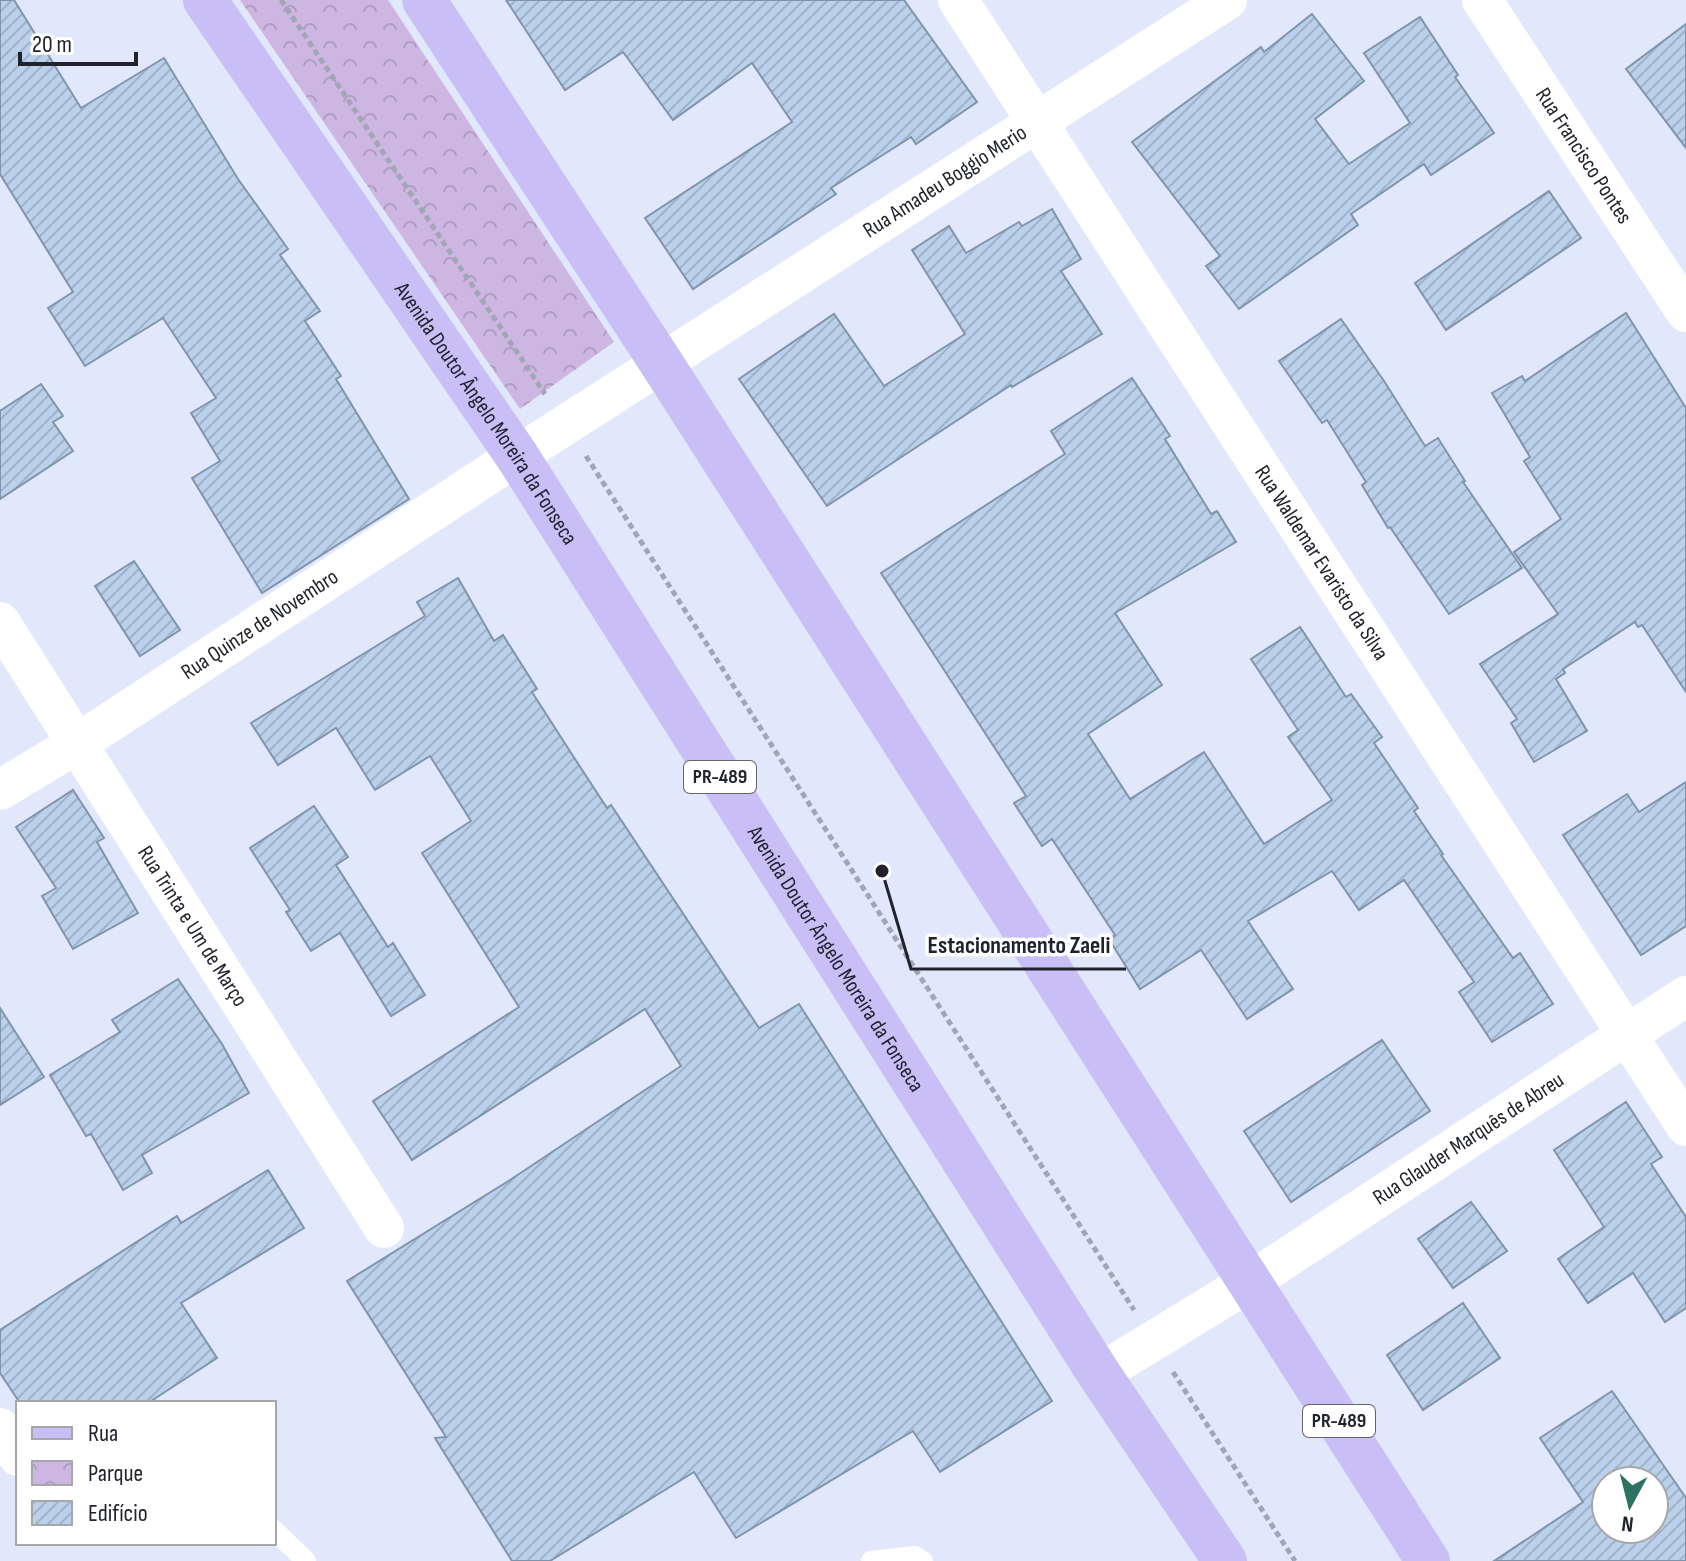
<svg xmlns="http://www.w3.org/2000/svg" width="1686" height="1561" font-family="'Sofia Sans Condensed',sans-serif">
<defs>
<pattern id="park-crowns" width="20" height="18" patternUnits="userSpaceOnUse" patternTransform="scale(2)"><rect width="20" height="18" fill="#ceb6e2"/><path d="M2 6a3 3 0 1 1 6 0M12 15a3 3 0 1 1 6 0" fill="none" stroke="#b19cc2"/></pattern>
<pattern id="building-hatch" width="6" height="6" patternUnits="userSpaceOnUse" patternTransform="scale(2)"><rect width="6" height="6" fill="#bbd0ea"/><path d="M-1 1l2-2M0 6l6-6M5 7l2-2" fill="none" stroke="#a0b2c9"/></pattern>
</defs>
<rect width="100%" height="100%" fill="#e2e8fb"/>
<polygon fill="url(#park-crowns)" points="240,0 388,0 614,342 520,409"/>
<g fill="url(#building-hatch)" stroke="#8094ad" stroke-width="2" fill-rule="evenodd">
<polygon points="0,0 14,0 81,108 164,58 238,179 288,249 280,255 320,311 305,321 341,376 336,379 409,499 262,593 192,478 220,461 191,413 216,398 163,318 85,366 48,308 73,292 0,174"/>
<polygon points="506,0 904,0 977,102 916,144 911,137 831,188 836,194 693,289 645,218 792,122 752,63 673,120 623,52 565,90"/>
<polygon points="1312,14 1364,81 1315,119 1349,164 1410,123 1364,53 1420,17 1458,75 1455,77 1494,133 1431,175 1424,164 1351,214 1358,225 1239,309 1206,266 1220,256 1132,142 1261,47 1264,52"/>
<polygon points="1686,24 1686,148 1626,69"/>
<polygon points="1549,191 1581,238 1446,330 1415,283"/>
<polygon points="1052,209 1081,259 1061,271 1102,334 1012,387 1011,385 827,506 739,379 834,314 884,386 965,334 912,250 949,226 966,253 1019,222 1022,226"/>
<polygon points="1626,313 1686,408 1686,692 1642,625 1638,627 1635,622 1563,669 1565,673 1556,679 1587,731 1534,762 1511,723 1517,719 1480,664 1558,614 1514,552 1561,519 1524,461 1530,457 1492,393 1522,376 1525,381"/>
<polygon points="1341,319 1384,381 1425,446 1438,438 1465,481 1463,482 1522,568 1449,614 1390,527 1388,528 1362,485 1366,482 1327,420 1322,423 1279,361"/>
<polygon points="1132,378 1170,436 1165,439 1211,514 1217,511 1236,542 1115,613 1162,685 1088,734 1130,799 1204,752 1264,844 1332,800 1288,737 1298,730 1251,659 1300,627 1346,697 1351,694 1382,737 1374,743 1418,808 1414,811 1443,854 1441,855 1513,958 1520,953 1553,1004 1492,1042 1459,992 1474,982 1404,880 1359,910 1332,871 1248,921 1293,989 1247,1019 1201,950 1140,989 1109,939 1115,935 1052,839 1042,846 1014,803 1026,796 881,573 1065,454 1051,431"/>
<polygon points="41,384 63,416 53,422 73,451 0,499 0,411"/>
<polygon points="134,561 180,630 140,656 95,586"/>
<polygon points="458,578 494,641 503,635 537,689 532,692 573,756 607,808 611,805 759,1028 799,1004 1052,1401 940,1472 913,1431 736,1538 694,1472 550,1561 512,1561 435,1438 446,1437 347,1281 510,1180 681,1066 645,1009 412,1160 373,1101 519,1007 422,853 471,821 430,756 375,790 336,728 278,765 251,723 425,616 417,602"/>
<polygon points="1686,782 1686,926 1641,955 1563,835 1627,794 1639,812"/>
<polygon points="73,790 104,838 97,842 138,913 73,949 42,896 56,888 16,827"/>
<polygon points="314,806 348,857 336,865 388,947 393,943 425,995 391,1016 340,933 311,951 286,912 290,910 250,848"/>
<polygon points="178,979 222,1044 249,1093 142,1155 152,1173 123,1190 91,1134 86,1136 50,1075 120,1032 112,1020"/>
<polygon points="0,1008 44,1077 0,1105"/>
<polygon points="1382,1040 1430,1111 1291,1202 1244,1131"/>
<polygon points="1626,1102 1662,1157 1651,1164 1686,1217 1686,1308 1665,1322 1633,1273 1588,1303 1558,1259 1604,1227 1554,1150"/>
<polygon points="268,1170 304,1228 181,1303 217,1358 148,1403 20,1403 0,1373 0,1330 177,1216 181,1223"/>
<polygon points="1471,1202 1507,1251 1453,1288 1418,1239"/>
<polygon points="1463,1303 1500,1358 1423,1410 1387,1355"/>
<path d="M1612,1391L1686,1498V1561H1494L1583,1502L1540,1438ZM1606,1481H1654V1529H1606Z"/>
</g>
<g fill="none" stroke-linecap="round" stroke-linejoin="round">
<g stroke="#a1a6b6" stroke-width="5" stroke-dasharray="6 4" stroke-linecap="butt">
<polyline points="281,0 545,394"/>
<polyline points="586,456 1134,1310"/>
<polyline points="1173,1372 1295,1561"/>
</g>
<g stroke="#fff" stroke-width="20">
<polyline points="274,1530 306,1561"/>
<polyline points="871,1561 915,1556 923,1561"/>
</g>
<g stroke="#fff" stroke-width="40">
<path id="s1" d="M958,0L1686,1126"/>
<path id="s2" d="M1482,0L1686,312"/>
<path id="s3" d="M0,622L384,1228"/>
<path id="s4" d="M0,790L78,743L517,456L1227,0"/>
<path id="s5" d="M1099,1374L1251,1281L1686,996"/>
<polyline points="0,1428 18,1456"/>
</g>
<g stroke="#c9bff6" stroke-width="44">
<path id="s6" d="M205,0L517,456L1099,1374L1225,1561"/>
<polyline points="424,0 662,364 1428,1561"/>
</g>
</g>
<g text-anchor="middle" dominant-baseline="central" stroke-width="7" stroke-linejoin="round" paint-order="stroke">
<g fill="#fff" stroke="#63656d" stroke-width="2">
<rect x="684" y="761" width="72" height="32" rx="6"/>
<rect x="1303" y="1405" width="72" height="32" rx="6"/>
</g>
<g font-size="20" font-weight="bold" fill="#20232e">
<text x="720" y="777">PR-489</text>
<text x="1339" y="1421">PR-489</text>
</g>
<g font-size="22" fill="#20232e" stroke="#fff">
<text stroke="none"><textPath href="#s2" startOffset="186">Rua Francisco Pontes</textPath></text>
<text stroke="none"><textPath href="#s4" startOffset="1124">Rua Amadeu Boggio Merio</textPath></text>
<text stroke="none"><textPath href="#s6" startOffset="500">Avenida Doutor Ângelo Moreira da Fonseca</textPath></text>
<text stroke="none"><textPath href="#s1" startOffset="670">Rua Waldemar Evaristo da Silva</textPath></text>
<text stroke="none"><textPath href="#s4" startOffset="308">Rua Quinze de Novembro</textPath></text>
<text stroke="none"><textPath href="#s3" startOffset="360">Rua Trinta e Um de Março</textPath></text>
<text stroke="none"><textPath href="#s6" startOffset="1148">Avenida Doutor Ângelo Moreira da Fonseca</textPath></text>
<text stroke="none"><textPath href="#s5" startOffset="438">Rua Glauder Marquês de Abreu</textPath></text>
</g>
</g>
<path fill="none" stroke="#20232e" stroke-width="3" d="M882 871L911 969H1126"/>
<circle fill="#20232e" stroke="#fff" stroke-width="3" cx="882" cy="871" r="8"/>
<g font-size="24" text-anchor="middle" font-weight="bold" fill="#20232e" stroke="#fff" stroke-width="7" stroke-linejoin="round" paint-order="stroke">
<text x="1019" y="953">Estacionamento Zaeli</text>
</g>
<rect x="16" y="1401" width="260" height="144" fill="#ffffff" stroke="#a6a7ab" stroke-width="2"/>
<rect x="32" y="1427" width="40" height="12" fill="#c9bff6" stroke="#a6a7ab" stroke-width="2"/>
<text x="88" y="1441" font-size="24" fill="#20232e">Rua</text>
<rect x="32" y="1461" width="40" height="24" fill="url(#park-crowns)" stroke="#a6a7ab" stroke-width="2"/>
<text x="88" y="1481" font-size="24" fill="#20232e">Parque</text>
<rect x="32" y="1501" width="40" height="24" fill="url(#building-hatch)" stroke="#a6a7ab" stroke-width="2"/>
<text x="88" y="1521" font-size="24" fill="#20232e">Edifício</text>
<g transform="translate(1630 1505) rotate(187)"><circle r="38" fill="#ffffff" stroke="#a6a7ab" stroke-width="2"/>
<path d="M0-6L14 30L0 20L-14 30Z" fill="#2e7265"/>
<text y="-12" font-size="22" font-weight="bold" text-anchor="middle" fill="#20232e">N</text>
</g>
<path d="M20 52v12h116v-12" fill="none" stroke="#20232e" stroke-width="4"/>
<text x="32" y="52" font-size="24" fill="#20232e" stroke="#ffffff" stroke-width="6" paint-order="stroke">20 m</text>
</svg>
